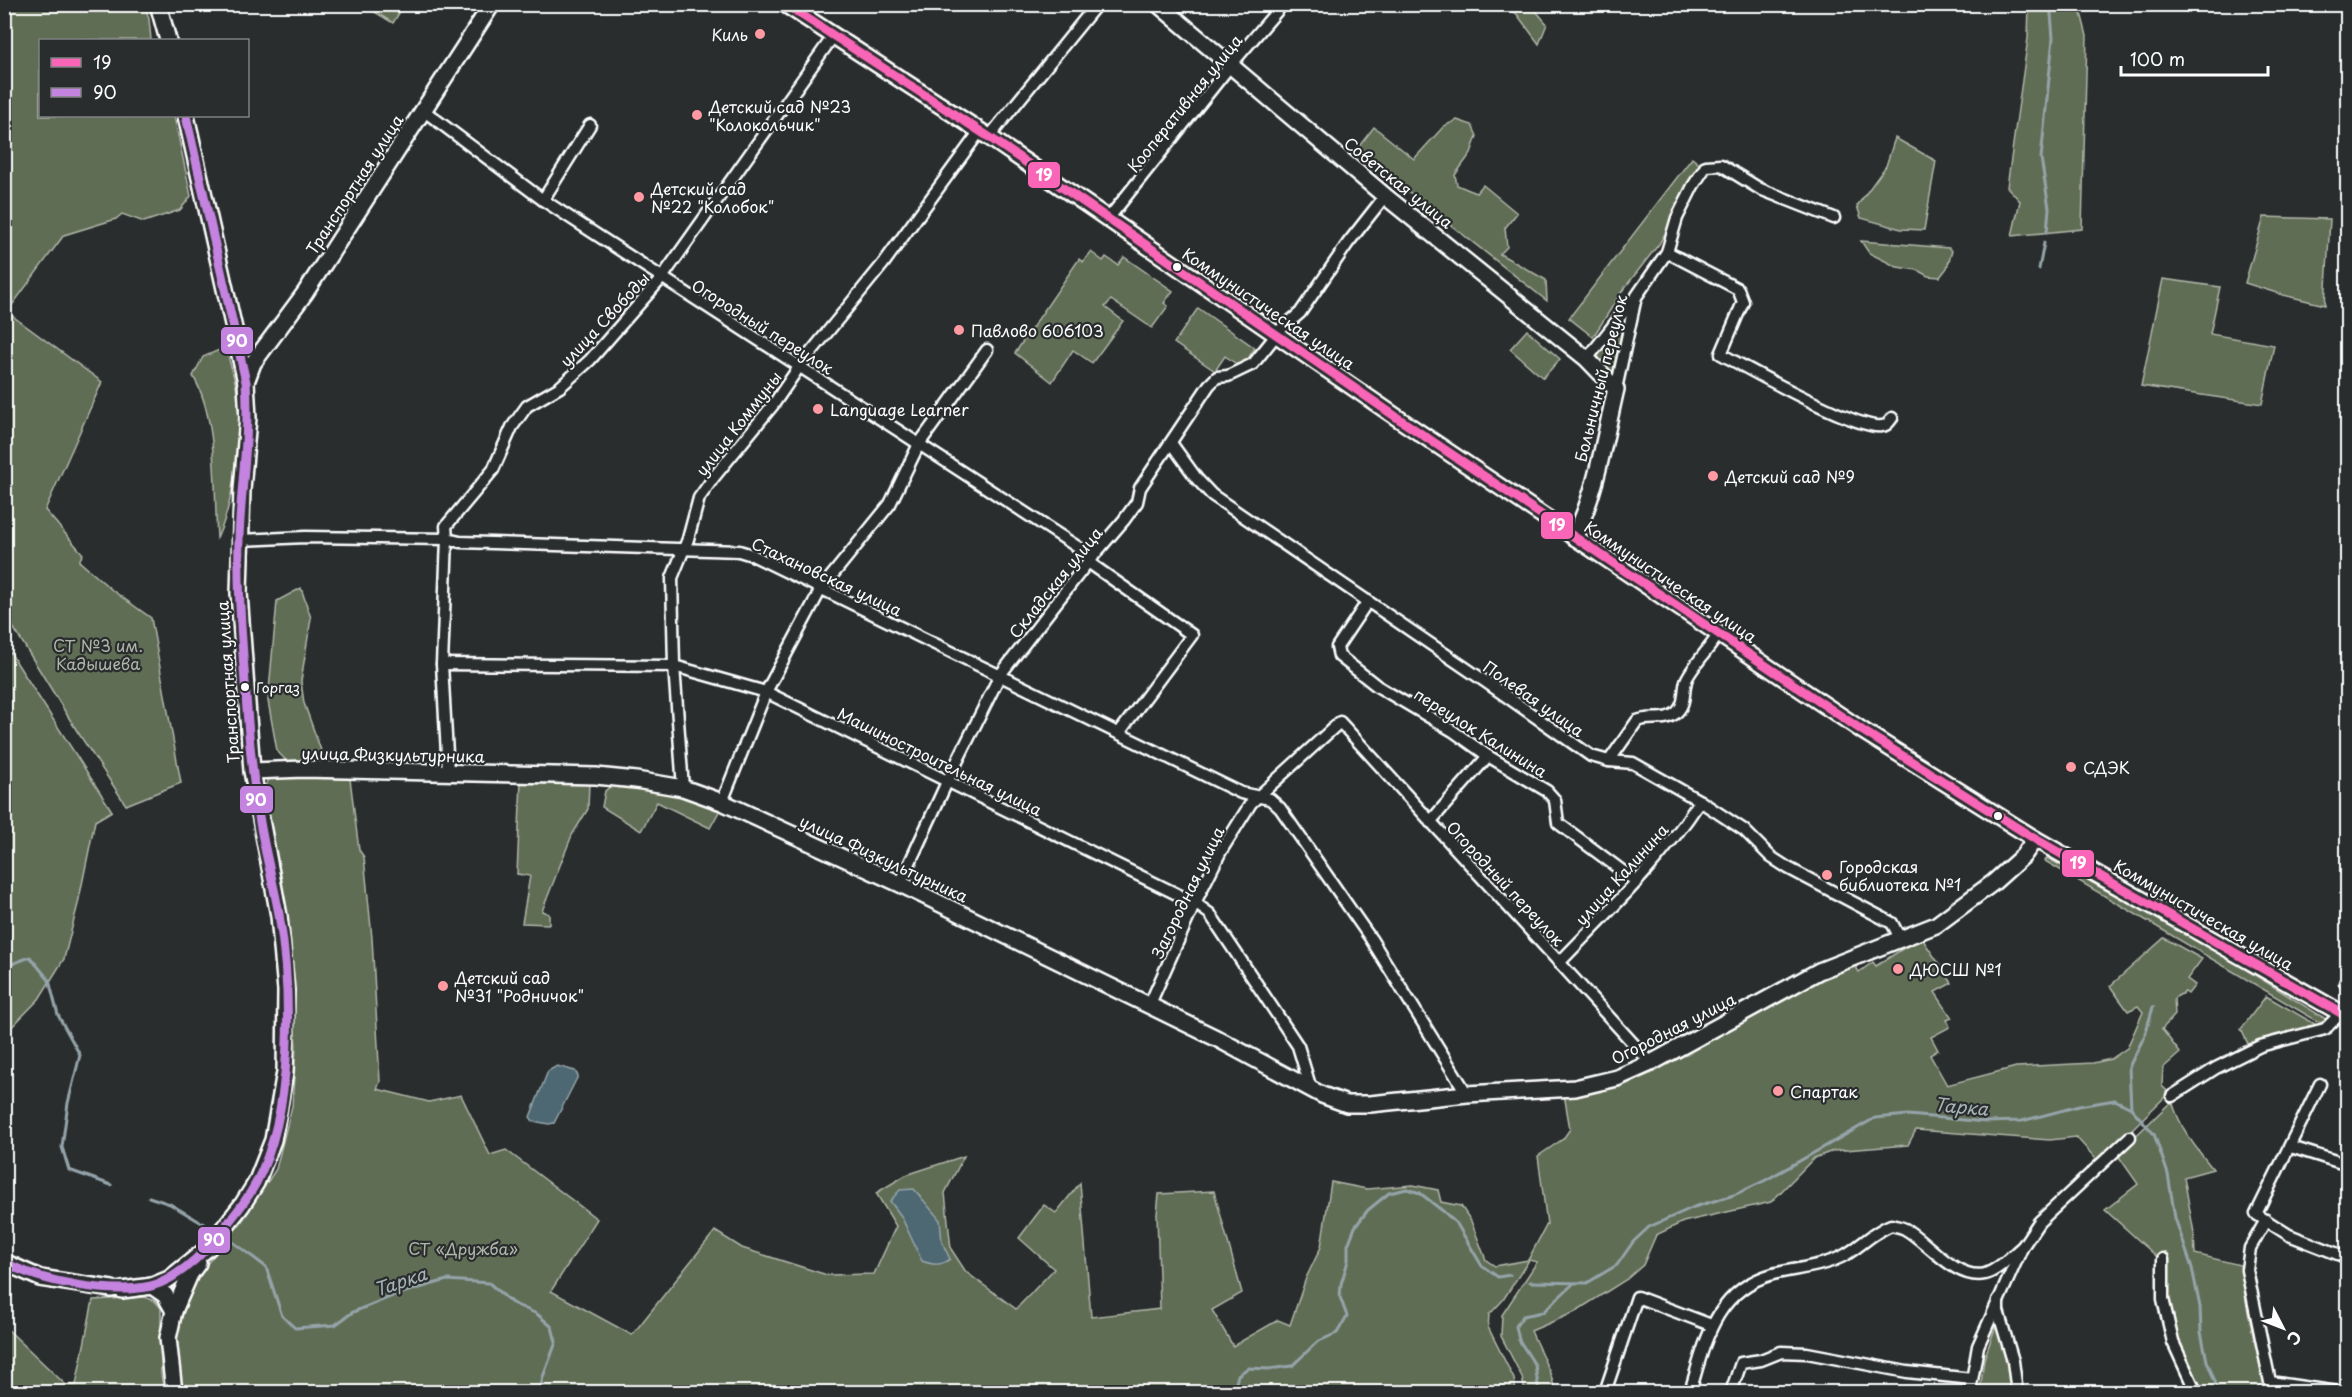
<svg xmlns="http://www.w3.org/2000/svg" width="2352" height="1397" font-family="'Playpen Sans',sans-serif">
<rect width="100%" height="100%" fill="#2a2d2e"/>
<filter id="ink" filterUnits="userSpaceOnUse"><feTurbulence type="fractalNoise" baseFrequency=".0167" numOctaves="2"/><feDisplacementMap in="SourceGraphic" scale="12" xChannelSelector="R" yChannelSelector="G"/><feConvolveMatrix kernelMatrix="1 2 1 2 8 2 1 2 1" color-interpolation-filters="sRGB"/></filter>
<g filter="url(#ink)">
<g fill="#616d54" stroke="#b0b6aa" stroke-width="1.5">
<polygon points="4,5 145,5 149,19 151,40 40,40 40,116 174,116 191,196 180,210 144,222 122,214 116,219 64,235 7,312 102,382 45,510 83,554 79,561 112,590 151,618 181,783 126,805 77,731 5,614"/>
<polygon points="363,5 404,5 393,23"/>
<polygon points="1464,5 1531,5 1547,24 1539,44 1516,13 1490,5 1467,7"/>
<polygon points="2029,5 2079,5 2087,36 2082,229 2012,236 2020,201 2007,187 2028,38"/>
<polygon points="1457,120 1472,125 1477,136 1471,153 1455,175 1457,185 1476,193 1483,185 1517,213 1505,228 1507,247 1500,254 1546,280 1547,301 1356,150 1374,127 1414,159 1444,126"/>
<polygon points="1895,138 1936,161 1924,230 1901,229 1861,218 1857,206 1886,166"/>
<polygon points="1692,158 1703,167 1659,244 1623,290 1593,337 1569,318"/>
<polygon points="2264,217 2330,219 2325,305 2283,295 2245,283"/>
<polygon points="1861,241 1949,248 1952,251 1947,268 1940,277 1928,276 1917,270 1897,267 1869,253"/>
<polygon points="1091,252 1103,261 1106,257 1118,265 1124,257 1173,291 1164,303 1168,306 1152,328 1111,300 1105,307 1123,321 1092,363 1073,350 1052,382 1015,353 1079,259 1083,262"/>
<polygon points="2163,279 2220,287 2210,334 2274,345 2262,404 2141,386"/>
<polygon points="1198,308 1255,348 1242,368 1225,356 1215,371 1174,343"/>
<polygon points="1622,324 1626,326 1614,374 1596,358"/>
<polygon points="1527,330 1560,359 1543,378 1510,349"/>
<path d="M226,347C229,362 235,377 237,392C242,433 235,502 217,538C214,489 218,418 193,376L203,357Z"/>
<polygon points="301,588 311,618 301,681 304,703 323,756 291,766 277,751 268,701 277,601"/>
<polygon points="4,643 112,811 95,821 78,904 64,959 39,999 5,1034"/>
<polygon points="272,775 350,779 359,850 364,857 372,938 380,1082 377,1089 429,1102 461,1095 490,1155 506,1150 597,1219 551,1291 632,1335 715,1231 742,1248 827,1275 874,1274 896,1226 876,1193 906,1175 964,1156 945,1193 951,1249 966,1272 1016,1309 1054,1269 1019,1238 1044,1205 1056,1213 1080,1183 1091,1317 1160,1309 1157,1214 1159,1194 1214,1191 1242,1293 1212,1310 1233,1346 1278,1320 1290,1325 1306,1278 1321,1247 1331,1182 1367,1189 1413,1185 1438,1190 1441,1202 1461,1206 1471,1221 1486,1260 1495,1266 1528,1260 1547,1224 1538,1156 1563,1139 1570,1129 1564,1094 1674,1061 1852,961 1859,972 1873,962 1876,966 1921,937 1952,983 1935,992 1952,1018 1947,1020 1950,1027 1931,1037 1938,1050 1930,1055 1947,1085 2016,1067 2093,1063 2111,1059 2127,1048 2143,1012 2138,1006 2128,1011 2110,986 2164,938 2202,959 2187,979 2195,985 2188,994 2185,992 2174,998 2175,1015 2162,1029 2180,1053 2163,1068 2162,1086 2169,1093 2126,1135 2096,1159 2076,1137 2050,1140 1916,1130 1908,1145 1833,1151 1814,1158 1771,1202 1683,1222 1656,1235 1643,1265 1627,1279 1573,1313 1531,1331 1550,1373 1556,1392 1525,1392 1522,1377 1501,1336 1502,1315 1537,1262 1529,1260 1503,1300 1489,1315 1488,1327 1514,1379 1516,1392 1196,1392 1195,1390 1184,1392 178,1392 174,1333 195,1278 241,1223 276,1169 292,1106 296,1047 285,927 264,787"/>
<polygon points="521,781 589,782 588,809 572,835 542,911 549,914 549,924 522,923 530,876 517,874"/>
<polygon points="612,785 687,797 720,810 710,828 657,802 641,831 602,807 605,791"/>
<polygon points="2047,858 2201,942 2326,1019 2324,1025 2045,861"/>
<polygon points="2266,996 2320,1027 2285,1034 2249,1046 2241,1029"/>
<path d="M2172,1101C2180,1128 2195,1147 2213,1169L2184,1177L2194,1233L2195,1254L2240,1265L2248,1312L2264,1384L2269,1392H2202L2176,1340L2166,1301L2165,1264L2105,1210L2138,1184L2117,1154Z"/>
<polygon points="144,1297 155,1301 161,1308 161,1374 164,1392 5,1392 4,1326 66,1385 76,1385 93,1300"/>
<polygon points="1998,1320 2010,1362 2013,1392 1980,1392 1984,1359"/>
</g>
<g fill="#4d6872" stroke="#94a4aa" stroke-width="1.5">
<polygon points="557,1066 575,1071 578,1076 554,1123 549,1124 533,1121 530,1117 548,1071"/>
<path d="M914,1189L940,1220L942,1242L950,1259C941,1266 933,1265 922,1261L901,1216L890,1201L900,1190Z"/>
</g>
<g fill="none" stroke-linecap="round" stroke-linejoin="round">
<g stroke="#94a4aa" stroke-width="3">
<polyline points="2047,232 2049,208 2041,158 2053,38 2051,14 2048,4"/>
<polyline points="2039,269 2044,243"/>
<polyline points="4,967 30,957 49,980 58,1015 80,1055 68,1103 62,1147 69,1170 111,1185"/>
<polyline points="2131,1108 2129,1067 2145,1035 2153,1007"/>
<polyline points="149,1197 170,1204 207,1226"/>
<polyline points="229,1239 266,1267 282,1316 295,1328 335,1325 353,1312 395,1295 447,1280 489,1283 512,1303 537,1314 552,1327 556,1342 543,1377 540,1392"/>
<polyline points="1530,1282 1587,1283 1617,1265 1633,1242 1649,1227 1694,1207 1734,1195 1766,1180 1875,1118 1908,1115 1986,1122 2022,1121 2079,1106 2115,1100 2131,1108 2154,1134 2168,1174 2175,1218 2192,1268 2200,1307 2201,1332 2207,1361 2219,1392"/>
<polyline points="1221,1392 1235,1387 1238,1375 1248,1368 1269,1369 1292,1366 1317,1342 1337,1333 1347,1316 1340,1297 1341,1284 1348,1261 1348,1245 1355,1227 1368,1210 1389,1193 1407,1189 1420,1193 1444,1212 1457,1224 1482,1266 1498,1277 1510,1275"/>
<polyline points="1539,1392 1535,1365 1519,1340 1516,1326 1523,1316 1543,1312 1573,1284"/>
</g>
<defs>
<g id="street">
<polyline points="423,110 543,200 1093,557"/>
<polyline points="989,137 1097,4"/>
<polyline points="543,200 590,125"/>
<polyline points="1108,219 1230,66 1283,4"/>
<path d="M1667,252L1738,289L1743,302L1721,354C1749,369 1856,430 1882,426C1887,426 1890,421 1892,418"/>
<polyline points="1587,359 1634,299"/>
<polyline points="1616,389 1636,297 1667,252 1677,218 1693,186 1706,166 1721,165 1760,189 1834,218"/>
<polyline points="1171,443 1197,479 1212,495 1486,682 1591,756 1609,761 1633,763 1700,801 1744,830 1771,857 1788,868 1892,923 1900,938"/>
<polyline points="239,540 305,537 447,539 460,542 739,551 752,555 1241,793 1270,799 1280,808 1371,939 1467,1094"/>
<polyline points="1088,562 1192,635 1119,733"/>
<polyline points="1368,601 1337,647 1339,656 1377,686 1453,731 1488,756 1547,791 1555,800 1558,823 1637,882"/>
<polyline points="442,664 674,666 766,692 1195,903 1210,914 1298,1046 1311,1089"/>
<path d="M1609,761L1637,721C1649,715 1666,723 1677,712C1686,703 1683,692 1686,681C1688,672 1712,645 1718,635"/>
<polyline points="448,772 442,664 447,539 446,526 493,470 512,427 527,406 560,387 590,360 661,279 834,35"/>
<polyline points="683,788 674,666 672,578 688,539 699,498 714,477 773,405 799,367 883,264 980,131"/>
<polyline points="722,802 766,692 821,589 890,504 919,444 987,350"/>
<polyline points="1430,822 1488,756"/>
<polyline points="900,884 947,782 1000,675 1088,562 1124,520 1137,502 1140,488 1209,385 1217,377 1228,376 1253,364 1281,329 1300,313 1348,243 1385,196"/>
<path d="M1559,963C1609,911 1661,861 1700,801"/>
<polyline points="2345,983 2348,984"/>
<polyline points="1149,1006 1195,903 1221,851 1251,803 1340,722 1651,1063"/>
<polyline points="2320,1084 2256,1214 2289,1235 2348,1258"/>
<polyline points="2172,1096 2216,1068 2260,1046 2325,1029 2341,1013"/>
<polyline points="2291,1147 2348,1165"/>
<polyline points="2266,1220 2250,1248 2247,1270 2270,1382 2338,1392"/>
<polyline points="2163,1259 2163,1299 2173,1342 2196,1392"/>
<polyline points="1998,1300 1998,1311 2013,1361 2017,1392"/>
<polyline points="1605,1392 1637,1297 1711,1325"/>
<path d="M1690,1392C1705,1342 1715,1290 1773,1274C1797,1268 1823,1267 1845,1255C1861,1246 1873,1232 1891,1225C1895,1226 1901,1227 1905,1229C1927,1241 1956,1281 1985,1274C1999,1270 2012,1255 2023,1246"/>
<polyline points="1731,1392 1741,1363 1761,1360 1781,1352 1807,1353 1907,1372 1972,1379"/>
<polyline points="1970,1392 1978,1346 2023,1246 2039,1222 2130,1137"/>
</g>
<g id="secondary">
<polyline points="158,4 168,40"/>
<polyline points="785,4 989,137 1405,423 1863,731 2035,839 2348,1017"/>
<path d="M1158,4L1385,196L1587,359L1616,389C1605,435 1596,495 1574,537"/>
<polyline points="246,382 253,363 305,293 492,4"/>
<polyline points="252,771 304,769 596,776 636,780 683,788 722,802 900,884 1216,1038 1322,1095 1347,1104 1370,1104 1467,1094 1575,1088 1617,1078 1651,1063 1819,971 1936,925 1994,882 2023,856 2035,839"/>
<polyline points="4,1262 40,1278 112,1289"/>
<polyline points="152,1286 165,1295 174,1311 168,1338 174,1392"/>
<polyline points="122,1290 152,1286 169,1279 208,1248 242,1205 256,1183 273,1140 285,1072 286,990 279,916 252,771 239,593 242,490 248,418 246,382 186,116"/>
<polyline points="174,1311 190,1274 198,1263"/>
</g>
</defs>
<use href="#street" stroke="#fff" stroke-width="15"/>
<use href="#secondary" stroke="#fff" stroke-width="20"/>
<use href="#street" stroke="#2a2d2e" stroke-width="10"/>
<use href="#secondary" stroke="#2a2d2e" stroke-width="15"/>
<defs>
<polyline id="bus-1" points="785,4 989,137 1405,423 1863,731 2035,839 2348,1017"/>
<path id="bus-2" d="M4,1262C40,1282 111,1295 151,1286C164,1283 174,1276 185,1268C202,1255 214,1241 227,1224C238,1211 248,1198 256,1183C294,1111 292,993 279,914C273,881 264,849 259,816C250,763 247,709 243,655C240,616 238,577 239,538C241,486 250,434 246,382L186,116"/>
</defs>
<use href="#bus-1" stroke="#2a2d2e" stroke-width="14"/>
<use href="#bus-2" stroke="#2a2d2e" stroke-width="14"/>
<use href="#bus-1" stroke="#fa66b7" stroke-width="9"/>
<use href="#bus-2" stroke="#c483df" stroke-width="9"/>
</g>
</g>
<g fill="#ff9aa2" stroke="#2a2d2e" stroke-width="2">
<circle cx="760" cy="34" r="6"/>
<circle cx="697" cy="115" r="6"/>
<circle cx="639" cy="197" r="6"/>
<circle cx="959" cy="330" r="6"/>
<circle cx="818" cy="409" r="6"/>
<circle cx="1713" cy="476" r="6"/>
<circle cx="2071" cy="767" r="6"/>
<circle cx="1827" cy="875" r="6"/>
<circle cx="1898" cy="969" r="6"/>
<circle cx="443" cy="986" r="6"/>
<circle cx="1778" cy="1091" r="6"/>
</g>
<g fill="#fff" stroke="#2a2d2e" stroke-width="2">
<circle cx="1177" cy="267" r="5"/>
<circle cx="245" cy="687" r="5"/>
<circle cx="1998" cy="816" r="5"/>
</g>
<g text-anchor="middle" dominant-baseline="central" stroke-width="4.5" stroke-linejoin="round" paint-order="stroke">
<g font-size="14" fill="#fff" stroke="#2a2d2e" text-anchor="start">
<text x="256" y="687">Горгаз</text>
</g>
<g font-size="16" fill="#fff" stroke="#2a2d2e" text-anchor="start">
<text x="748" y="34" text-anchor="end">Киль</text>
<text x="709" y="106">Детский сад №23<tspan x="709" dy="18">"Колокольчик"</tspan></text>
<text x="651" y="188">Детский сад<tspan x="651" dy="18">№22 "Колобок"</tspan></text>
<text x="971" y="330">Павлово 606103</text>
<text x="830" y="409">Language Learner</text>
<text x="1725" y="476">Детский сад №9</text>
<text x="2083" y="767">СДЭК</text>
<text x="1839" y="866">Городская<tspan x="1839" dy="18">библиотека №1</tspan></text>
<text x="1910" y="969">ДЮСШ №1</text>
<text x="455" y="977">Детский сад<tspan x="455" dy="18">№31 "Родничок"</tspan></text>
<text x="1790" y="1091">Спартак</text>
</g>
<g font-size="16" fill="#fff" stroke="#2a2d2e">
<text transform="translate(1184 103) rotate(-51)">Кооперативная улица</text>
<text transform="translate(1399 182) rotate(39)">Советская улица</text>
<text transform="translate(354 184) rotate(-57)">Транспортная улица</text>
<text transform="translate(1269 308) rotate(34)">Коммунистическая улица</text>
<text transform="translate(604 319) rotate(-47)">улица Свободы</text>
<text transform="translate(763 326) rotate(32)">Огородный переулок</text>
<text transform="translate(1600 378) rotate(-76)">Больничный переулок</text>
<text transform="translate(738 423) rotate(-52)">улица Коммуны</text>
<text transform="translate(827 576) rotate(25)">Стахановская улица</text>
<text transform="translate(1671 581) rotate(34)">Коммунистическая улица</text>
<text transform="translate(1055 582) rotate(-51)">Складская улица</text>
<text transform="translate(227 682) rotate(-94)">Транспортная улица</text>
<text transform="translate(1534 698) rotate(35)">Полевая улица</text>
<text transform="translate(1481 732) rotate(32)">переулок Калинина</text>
<text transform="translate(393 754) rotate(1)">улица Физкультурника</text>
<text transform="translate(940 761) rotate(26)">Машиностроительная улица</text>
<text transform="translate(884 858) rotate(25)">улица Физкультурника</text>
<text transform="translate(1621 874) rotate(-48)">улица Калинина</text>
<text transform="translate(1506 883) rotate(47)">Огородный переулок</text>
<text transform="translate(1187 892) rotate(-64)">Загородная улица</text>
<text transform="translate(2204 914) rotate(30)">Коммунистическая улица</text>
<text transform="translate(1673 1028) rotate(-27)">Огородная улица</text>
</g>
<g font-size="16" fill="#b0b6aa" stroke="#2a2d2e">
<text x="98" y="645">СТ №3 им.<tspan x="98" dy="18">Кадышева</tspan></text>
<text x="463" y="1248">СТ «Дружба»</text>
</g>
<g font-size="18" font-style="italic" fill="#a6b4b8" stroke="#2a2d2e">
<text transform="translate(1961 1106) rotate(5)">Тарка</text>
<text transform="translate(400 1281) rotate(-19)">Тарка</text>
</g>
</g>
<g stroke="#2a2d2e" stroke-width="2">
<rect x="1027" y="161" width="34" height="28" rx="6" fill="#fa66b7"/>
<rect x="220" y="326" width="34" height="29" rx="6" fill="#c483df"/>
<rect x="1540" y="511" width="34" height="29" rx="6" fill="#fa66b7"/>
<rect x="239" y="785" width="35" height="29" rx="6" fill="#c483df"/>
<rect x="2061" y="849" width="34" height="29" rx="6" fill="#fa66b7"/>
<rect x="197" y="1226" width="34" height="28" rx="6" fill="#c483df"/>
</g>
<g font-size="16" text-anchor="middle" font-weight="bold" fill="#fff">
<text x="1044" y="181">19</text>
<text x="237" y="347">90</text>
<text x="1557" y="531">19</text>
<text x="256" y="806">90</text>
<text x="2078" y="869">19</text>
<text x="214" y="1246">90</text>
</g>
<rect width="2352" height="1397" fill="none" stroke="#2a2d2e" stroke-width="24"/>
<rect x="12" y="12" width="2328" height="1373" fill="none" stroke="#fff" stroke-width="2" filter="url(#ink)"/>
<rect x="39" y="39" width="210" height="78" fill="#2a2d2e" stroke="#7f8182" stroke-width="1.5"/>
<rect x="51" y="58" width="30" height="9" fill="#fa66b7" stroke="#7f8182" stroke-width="1.5"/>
<text x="93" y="69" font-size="18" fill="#ffffff">19</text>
<rect x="51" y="88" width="30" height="9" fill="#c483df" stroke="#7f8182" stroke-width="1.5"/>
<text x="93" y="99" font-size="18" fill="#ffffff">90</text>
<g transform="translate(2283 1328) rotate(132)" stroke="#2a2d2e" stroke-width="4.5" paint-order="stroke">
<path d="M0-4.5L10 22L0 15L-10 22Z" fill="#ffffff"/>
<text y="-9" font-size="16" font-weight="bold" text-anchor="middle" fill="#ffffff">С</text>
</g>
<path d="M2121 66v9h147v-9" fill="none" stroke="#ffffff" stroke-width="3"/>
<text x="2130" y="66" font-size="18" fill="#ffffff" stroke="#2a2d2e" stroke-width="4.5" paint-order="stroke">100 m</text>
</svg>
